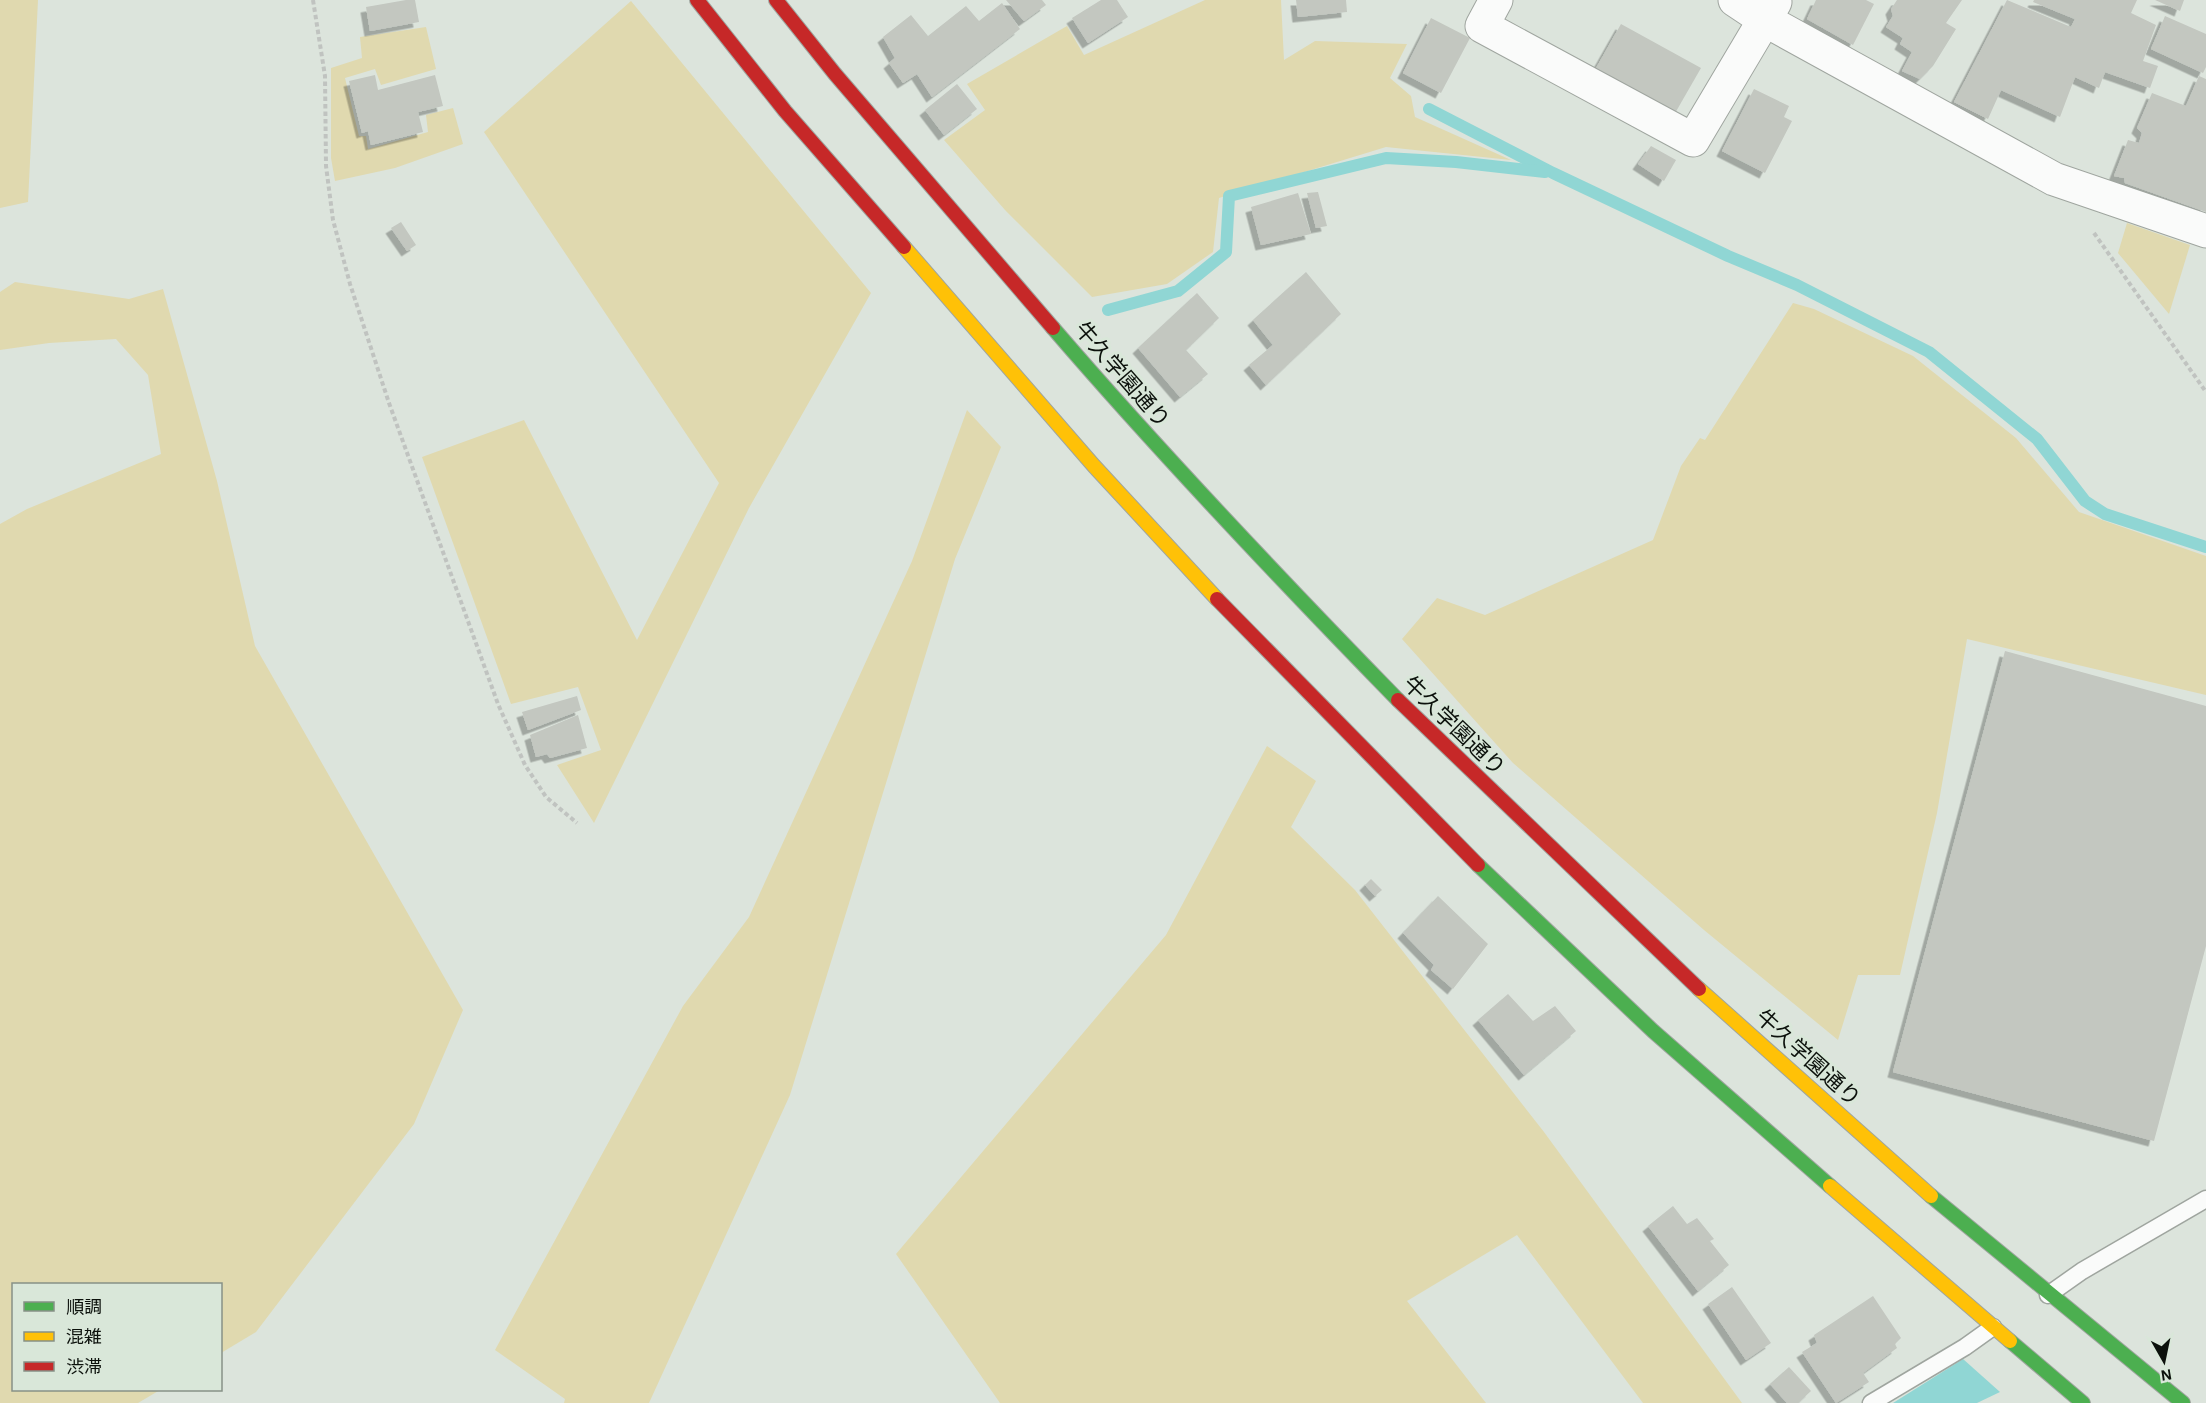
<svg xmlns="http://www.w3.org/2000/svg" width="2206" height="1403" font-family="'Alegreya Sans','Noto Sans JP',sans-serif">
<defs>
<filter id="shadow"><feDropShadow dx="-5.5" dy="5.5" stdDeviation="0" flood-color="#0004"/></filter>
</defs>
<rect width="100%" height="100%" fill="#dce4dc"/>
<g fill="#e0d9af">
<polygon points="0,0 38,0 28,202 0,208"/>
<polygon points="1205,0 1281,0 1284,60 1315,41 1407,44 1390,78 1411,96 1415,117 1511,160 1386,147 1219,198 1213,252 1167,284 1092,297 1005,210 944,140 985,110 967,84 1067,26 1084,55"/>
<polygon points="631,1 871,293 749,508 594,823 557,765 601,750 578,687 511,704 422,457 524,420 637,640 719,483 484,132"/>
<polygon points="426,27 436,69 381,85 375,69 345,78 359,136 366,136 368,149 428,132 426,115 453,108 463,144 395,168 335,181 331,158 331,68 362,58 360,37"/>
<polygon points="2127,223 2190,245 2169,314 2118,253"/>
<polygon points="15,282 129,299 163,289 217,481 255,646 463,1010 414,1124 256,1332 221,1353 220,1284 14,1284 14,1390 160,1390 138,1403 0,1403 0,524 27,509 161,454 148,375 116,339 49,343 0,350 0,292"/>
<polygon points="1793,303 1814,309 1913,356 2016,438 2079,512 2206,556 2206,695 1967,639 1937,813 1900,975 1858,975 1838,1040 1704,930 1513,763 1402,639 1437,598 1485,615 1653,540 1681,466 1700,438 1705,440"/>
<polygon points="967,410 1001,447 955,559 790,1095 649,1403 564,1403 565,1399 495,1350 683,1006 749,917 912,561"/>
<polygon points="1267,746 1316,781 1291,827 1355,890 1544,1132 1742,1403 1643,1403 1517,1235 1407,1301 1486,1403 1000,1403 896,1254 1166,935"/>
</g>
<polygon fill="#90d6d4" points="1963,1359 2000,1392 1977,1403 1893,1403"/>
<g fill="none" stroke-linecap="round" stroke-linejoin="round">
<g stroke="#90d6d4" stroke-width="12">
<polyline points="1429,109 1553,173 1728,256 1797,285 1929,352 2037,439 2085,501 2105,514 2206,547"/>
<polyline points="1108,310 1178,291 1226,252 1229,196 1386,158 1456,162 1545,172"/>
</g>
</g>
<g fill="#c3c7c0" filter="url(#shadow)">
<polygon points="406,0 415,0 419,22 370,31 366,7"/>
<polygon points="1006,0 1042,0 1046,5 1024,21"/>
<polygon points="1101,0 1117,0 1128,17 1088,43 1072,18"/>
<polygon points="1296,0 1346,0 1347,12 1298,17"/>
<polygon points="1816,0 1866,0 1874,4 1853,45 1807,19"/>
<polygon points="1897,0 1962,0 1946,23 1956,29 1933,66 1920,79 1902,71 1912,52 1900,44 1903,38 1886,27 1893,16 1891,9"/>
<polygon points="2007,0 2071,27 2075,19 2033,2 2034,0 2137,0 2131,13 2156,25 2143,61 2158,66 2150,88 2105,72 2099,88 2075,77 2060,117 2001,90 1988,119 1954,102"/>
<polygon points="2155,0 2184,0 2180,11"/>
<polygon points="1002,3 1020,29 932,97 917,74 903,83 889,63 895,58 883,37 911,15 928,36 966,6 979,21"/>
<polygon points="2165,16 2206,34 2206,67 2203,73 2151,49"/>
<polygon points="1431,18 1470,38 1441,93 1403,73"/>
<polygon points="1621,24 1701,68 1674,115 1595,70"/>
<polygon points="375,75 378,90 435,75 443,106 418,112 423,132 371,145 368,131 362,133 349,81"/>
<polygon points="2199,76 2206,79 2206,212 2125,183 2124,178 2114,176 2128,140 2139,143 2142,133 2137,128 2152,93 2186,106"/>
<polygon points="957,84 977,109 944,135 925,110"/>
<polygon points="1754,89 1789,106 1784,117 1792,121 1765,173 1722,151"/>
<polygon points="1651,146 1676,160 1664,181 1638,164"/>
<polygon points="1318,192 1327,226 1316,228 1307,193"/>
<polygon points="1298,193 1311,234 1261,245 1251,207"/>
<polygon points="401,222 416,245 407,251 391,228"/>
<polygon points="1306,272 1341,314 1266,385 1249,365 1273,345 1253,320"/>
<polygon points="1197,293 1219,318 1186,350 1208,374 1180,397 1138,348"/>
<polygon points="2005,651 2206,706 2206,946 2154,1141 1893,1072"/>
<polygon points="577,696 581,710 528,730 522,712"/>
<polygon points="578,715 587,748 550,758 547,754 536,757 530,735"/>
<polygon points="1371,879 1382,890 1375,896 1365,885"/>
<polygon points="1438,896 1488,944 1453,989 1431,970 1434,965 1403,933"/>
<polygon points="1508,994 1533,1021 1555,1006 1576,1031 1524,1075 1478,1020"/>
<polygon points="1673,1206 1687,1224 1697,1218 1714,1239 1710,1241 1729,1265 1698,1291 1648,1226"/>
<polygon points="1732,1287 1771,1343 1746,1360 1708,1304"/>
<polygon points="1873,1296 1901,1338 1895,1344 1897,1348 1863,1373 1869,1382 1836,1403 1802,1352 1817,1343 1814,1335"/>
<polygon points="1789,1367 1811,1391 1798,1403 1787,1403 1770,1384"/>
</g>
<g fill="none" stroke-linecap="round" stroke-linejoin="round">
<defs>
<g id="lane">
<polyline points="2048,1295 2082,1271 2206,1199"/>
<polyline points="1871,1403 1965,1347 1993,1327"/>
</g>
<g id="street">
<polyline points="1496,0 1482,26 1693,140 1775,2"/>
<polyline points="1735,0 1765,20 2054,179 2206,231"/>
</g>
<g id="fast">
<path d="M1053,328C1164,457 1280,579 1398,700"/>
<polyline points="1478,865 1653,1031 1830,1186"/>
<polyline points="1931,1196 2183,1403"/>
<polyline points="2010,1341 2083,1403"/>
</g>
<g id="slow">
<polyline points="904,247 1094,466 1217,599"/>
<polyline points="1699,989 1931,1196"/>
<polyline points="1830,1186 2010,1341"/>
</g>
<g id="jam">
<polyline points="697,0 785,111 904,247"/>
<polyline points="776,0 835,74 1053,328"/>
<polyline points="1217,599 1478,865"/>
<polyline points="1398,700 1699,989"/>
</g>
</defs>
<use href="#lane" stroke="#9fa59f" stroke-width="19"/>
<use href="#street" stroke="#9fa59f" stroke-width="35"/>
<use href="#fast" stroke="#9fa59f" stroke-width="16"/>
<use href="#slow" stroke="#9fa59f" stroke-width="16"/>
<use href="#jam" stroke="#9fa59f" stroke-width="16"/>
<g stroke="#c0c3c0" stroke-width="4" stroke-dasharray="4.5 3" stroke-linecap="butt">
<polyline points="313,0 325,76 326,166 333,220 350,284 389,403 498,704 525,765 546,797 577,823"/>
<polyline points="2094,233 2206,392"/>
</g>
<use href="#lane" stroke="#fafbfa" stroke-width="16"/>
<use href="#street" stroke="#fafbfa" stroke-width="33"/>
<use href="#fast" stroke="#4caf50" stroke-width="14"/>
<use href="#slow" stroke="#ffc107" stroke-width="14"/>
<use href="#jam" stroke="#c62828" stroke-width="14"/>
</g>
<g text-anchor="middle" dominant-baseline="central" stroke-width="6" stroke-linejoin="round" paint-order="stroke">
<g font-size="22" fill="#0c110c" stroke="#d9e7d9">
<text transform="translate(1122 375) rotate(49)">牛久学園通り</text>
<text transform="translate(1454 726) rotate(44)">牛久学園通り</text>
<text transform="translate(1808 1058) rotate(42)">牛久学園通り</text>
</g>
</g>
<rect x="12" y="1283" width="210" height="108" fill="#d9e7d9" stroke="#879187" stroke-width="1.5"/>
<rect x="24" y="1302" width="30" height="9" fill="#4caf50" stroke="#879187" stroke-width="1.5"/>
<text x="66" y="1313" font-size="18" fill="#0c110c">順調</text>
<rect x="24" y="1332" width="30" height="9" fill="#ffc107" stroke="#879187" stroke-width="1.5"/>
<text x="66" y="1343" font-size="18" fill="#0c110c">混雑</text>
<rect x="24" y="1362" width="30" height="9" fill="#c62828" stroke="#879187" stroke-width="1.5"/>
<text x="66" y="1373" font-size="18" fill="#0c110c">渋滞</text>
<g transform="translate(2164 1361) rotate(171)" stroke="#d9e7d9" stroke-width="4.5" paint-order="stroke">
<path d="M0-4.5L10 22L0 15L-10 22Z" fill="#0c110c"/>
<text y="-9" font-size="16" font-weight="bold" text-anchor="middle" fill="#0c110c">N</text>
</g>
</svg>
